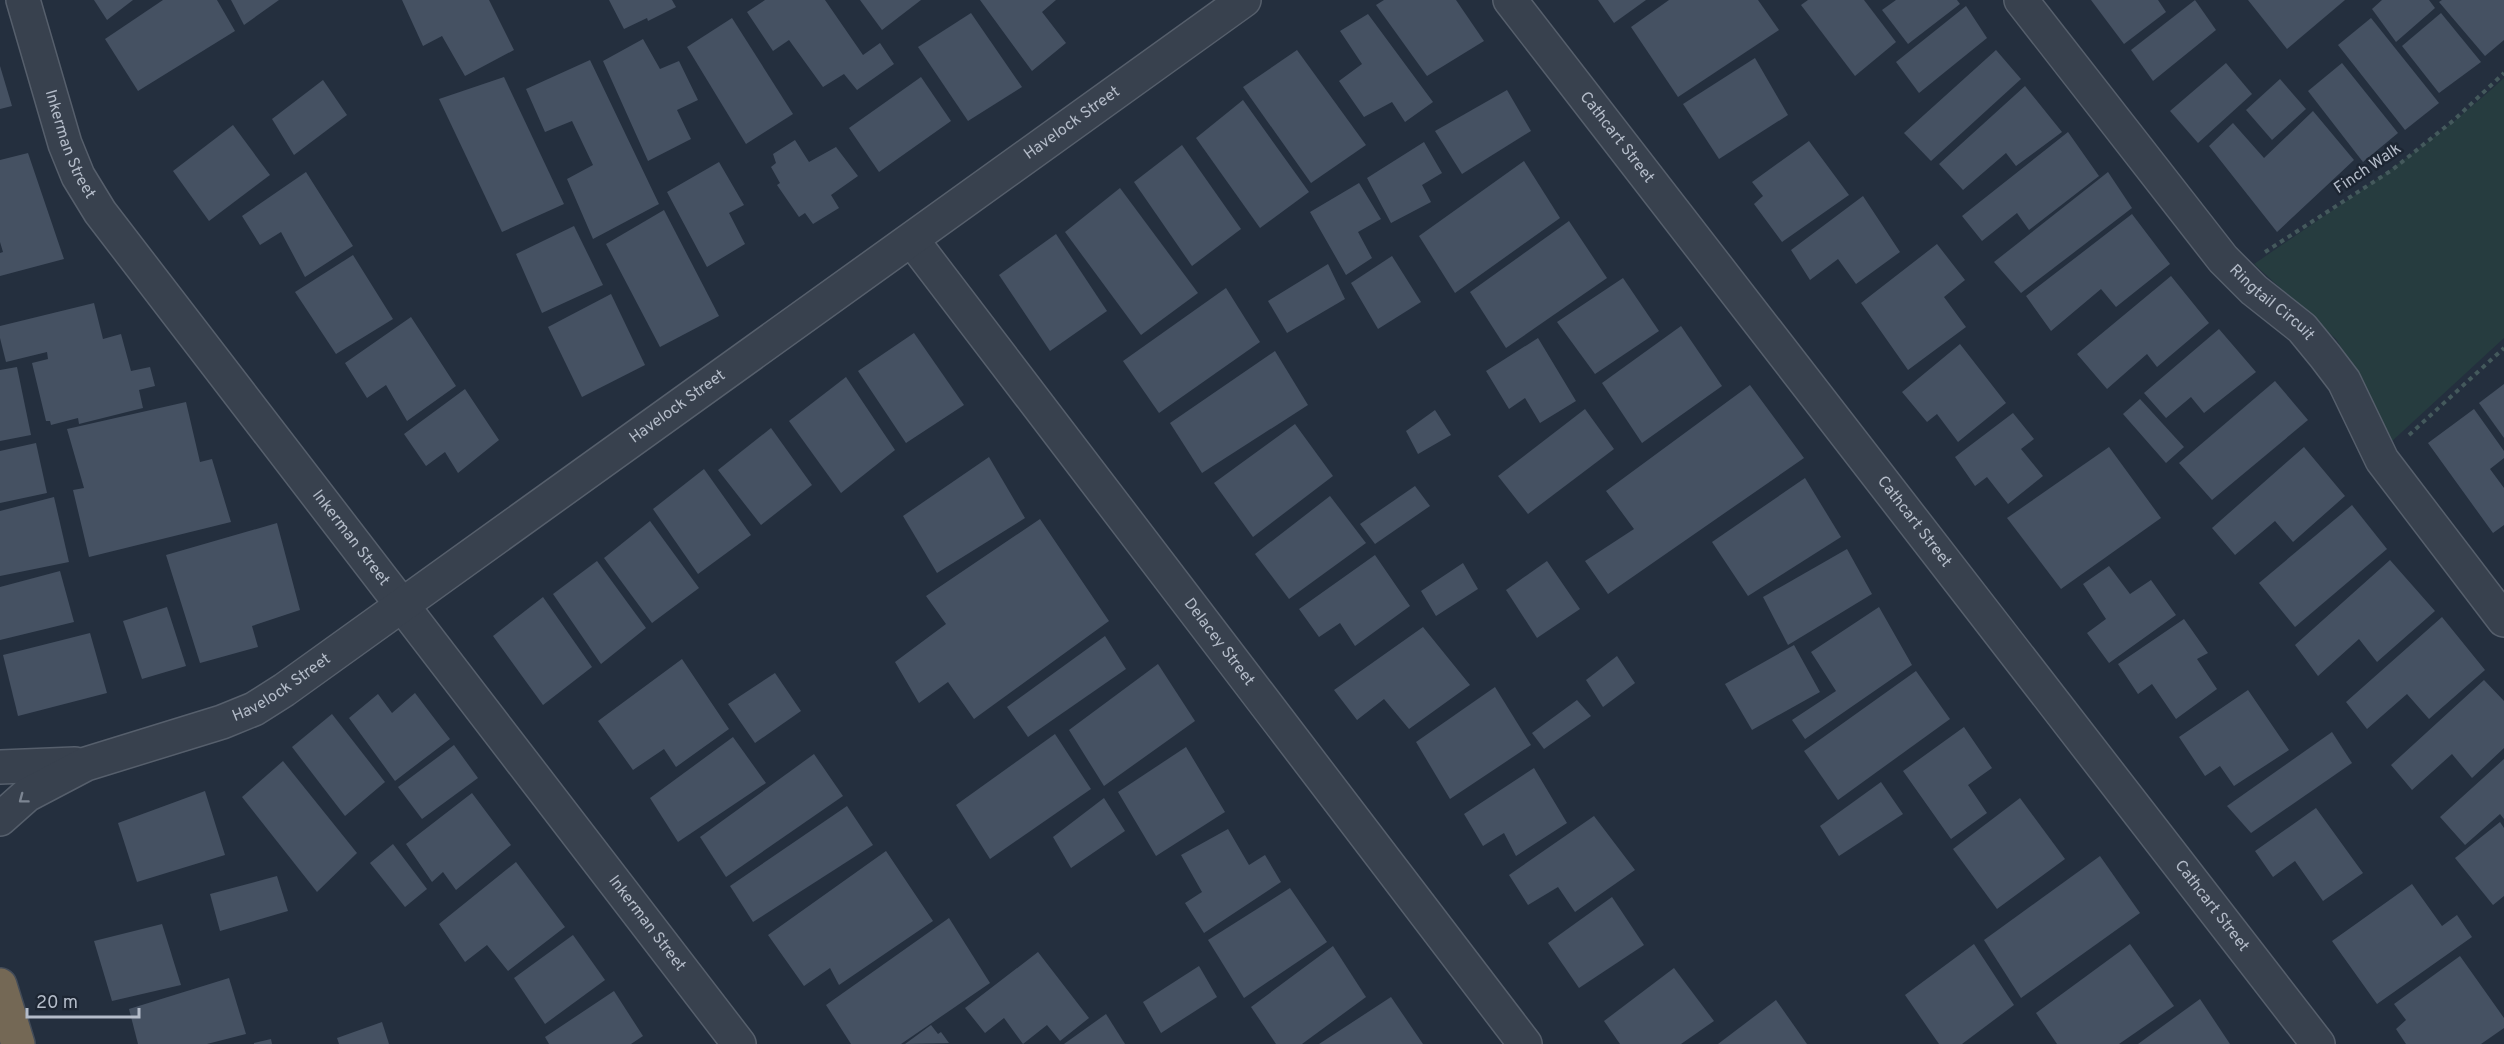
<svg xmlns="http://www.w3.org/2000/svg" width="2504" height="1044" font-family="Overpass,sans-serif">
<rect width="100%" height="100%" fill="#242f3e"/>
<path fill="#263c3f" d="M2504,78V338L2390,443L2367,389L2336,339L2254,264C2340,205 2427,149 2504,78Z"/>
<g fill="#455162">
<polygon points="94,0 133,0 107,20"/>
<polygon points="163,0 217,0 235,31 138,91 105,39"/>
<polygon points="231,0 279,0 244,25"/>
<polygon points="402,0 489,0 514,50 465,76 442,36 423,46"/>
<polygon points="609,0 672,0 676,7 648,21 647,18 624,29"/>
<polygon points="765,0 825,0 863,55 880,43 894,64 857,90 844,74 823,87 789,40 773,51 747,12"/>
<polygon points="860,0 921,0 882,30"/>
<polygon points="980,0 1056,0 1042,12 1066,43 1032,71"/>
<polygon points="1384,0 1456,0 1484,41 1427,76 1376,5"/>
<polygon points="1598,0 1646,0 1614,23"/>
<polygon points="1669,0 1758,0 1779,30 1678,97 1631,27"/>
<polygon points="1808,0 1864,0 1896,42 1855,76 1801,5"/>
<polygon points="1896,0 1957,0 1960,4 1908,44 1882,10"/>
<polygon points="2091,0 2158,0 2166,12 2124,44"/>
<polygon points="2195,0 2216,30 2153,81 2131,50"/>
<polygon points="2248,0 2345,0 2287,49"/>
<polygon points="2382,0 2429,0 2435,8 2396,42 2372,9"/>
<polygon points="2442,0 2504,0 2504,40 2485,56 2439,2"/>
<polygon points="1966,6 1987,38 1919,93 1896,62"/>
<polygon points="971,13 1022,87 968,121 918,47"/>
<polygon points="2441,13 2481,62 2439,93 2402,46"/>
<polygon points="1368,14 1433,102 1405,122 1392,102 1364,117 1339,81 1362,64 1340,31"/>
<polygon points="732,18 793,114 746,144 687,47"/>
<polygon points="2371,18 2439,103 2405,130 2338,45"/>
<polygon points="643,39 660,69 679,61 698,100 677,110 691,139 648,161 603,61"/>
<polygon points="1297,50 1366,145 1311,183 1243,87"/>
<polygon points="1996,50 2021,79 1931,161 1904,133"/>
<polygon points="1755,58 1788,115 1719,159 1683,104"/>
<polygon points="590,60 659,204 593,239 567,179 593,165 572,121 545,132 526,89"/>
<polygon points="2226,63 2252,94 2198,143 2170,111"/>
<polygon points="2342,63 2398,133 2363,162 2308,91"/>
<polygon points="0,66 12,106 0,109"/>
<polygon points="504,77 564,204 502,232 439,99"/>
<polygon points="921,77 951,121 879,172 849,128"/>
<polygon points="2280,79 2306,109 2272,140 2246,110"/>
<polygon points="323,80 347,115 294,155 272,119"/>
<polygon points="2025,86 2062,132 2016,166 2006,153 1963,190 1939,164"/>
<polygon points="1507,90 1531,131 1462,174 1435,131"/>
<polygon points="1243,100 1309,192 1260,228 1196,138"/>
<polygon points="2313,111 2354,160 2277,232 2209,146 2233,123 2264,158"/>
<polygon points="233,125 270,175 209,221 173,171"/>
<polygon points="2068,132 2099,176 2029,230 2017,213 1982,241 1962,216"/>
<polygon points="795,140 809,162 836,147 858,176 831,195 839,208 813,224 805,213 799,217 777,185 780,183 771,167 776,163 773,154"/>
<polygon points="1809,141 1849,195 1782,242 1754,204 1763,196 1752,182"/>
<polygon points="1424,142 1442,173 1422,185 1431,202 1391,223 1367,178"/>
<polygon points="1182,145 1241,229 1192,266 1134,182"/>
<polygon points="28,153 64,259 0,276 0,253 3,252 0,242 0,160"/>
<polygon points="1524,161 1560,218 1455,293 1419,236"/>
<polygon points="719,162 744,205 729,213 745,244 707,267 667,192"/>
<polygon points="306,172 353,246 305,277 281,232 260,245 242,216"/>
<polygon points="2108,172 2132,208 2021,293 1994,262"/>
<polygon points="1359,183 1381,219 1358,232 1372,258 1346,275 1310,212"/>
<polygon points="1120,188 1198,293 1141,335 1065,232"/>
<polygon points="1863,196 1900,252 1856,284 1838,259 1810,280 1791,250"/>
<polygon points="664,210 719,316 660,347 606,244"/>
<polygon points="2132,214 2170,264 2116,307 2101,289 2051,331 2026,296"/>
<polygon points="1569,221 1607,278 1506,348 1470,292"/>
<polygon points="574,226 603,285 542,313 516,254"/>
<polygon points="1056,234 1107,311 1050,351 999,275"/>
<polygon points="1937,244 1965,280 1944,297 1966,327 1908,370 1861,303"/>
<polygon points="353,255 393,319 336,354 295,292"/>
<polygon points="1392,256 1421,302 1378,329 1351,283"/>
<polygon points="1328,264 1345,299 1287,333 1268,301"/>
<polygon points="2171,276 2209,323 2157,367 2147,354 2107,389 2077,354"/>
<polygon points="1623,278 1659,331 1595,374 1557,322"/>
<polygon points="1226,288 1260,342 1159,413 1123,361"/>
<polygon points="611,294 645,365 582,397 548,327"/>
<polygon points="94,303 103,339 121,334 131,371 150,367 155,386 139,390 143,408 79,424 78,418 51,425 50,421 46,421 32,363 48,359 47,352 6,362 0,338 0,326"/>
<polygon points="411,317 456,386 407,421 386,385 367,398 345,363"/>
<polygon points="1681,326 1722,386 1642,443 1602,383"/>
<polygon points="2219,329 2256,372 2204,413 2191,397 2166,418 2144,393"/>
<polygon points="914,333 964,405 906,443 858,371"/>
<polygon points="1538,338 1576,401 1540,423 1525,398 1509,409 1486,371"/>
<polygon points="1960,344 2006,403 1958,442 1937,414 1927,422 1902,392"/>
<polygon points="1275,351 1308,405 1202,473 1170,423"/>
<polygon points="17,367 31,435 0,441 0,370"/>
<polygon points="846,377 895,450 841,493 789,421"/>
<polygon points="2275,381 2308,420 2212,500 2179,463"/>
<polygon points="2504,384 2504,438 2479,403"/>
<polygon points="1750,385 1804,458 1608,594 1585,561 1634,529 1606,491"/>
<polygon points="465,389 499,440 458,473 445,452 426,466 404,434"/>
<polygon points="2140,399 2184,447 2166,463 2123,414"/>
<polygon points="186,402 200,462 212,459 231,522 89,557 73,490 84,488 67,429"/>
<polygon points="1585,409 1614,449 1528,514 1498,476"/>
<polygon points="2474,409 2504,451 2504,458 2490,469 2504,488 2504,525 2493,533 2428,443"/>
<polygon points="1435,410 1451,435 1418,454 1406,431"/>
<polygon points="2013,413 2034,439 2021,449 2043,476 2008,504 1987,477 1975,486 1955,457"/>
<polygon points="1295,424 1333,476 1253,537 1214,483"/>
<polygon points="771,428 812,485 761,525 718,470"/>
<polygon points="36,443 47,493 0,503 0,451"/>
<polygon points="2109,447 2161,518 2061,589 2007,518"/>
<polygon points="2304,447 2345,496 2293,542 2275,521 2235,555 2212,528"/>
<polygon points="989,457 1025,518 937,573 903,516"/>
<polygon points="704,469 751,535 698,574 653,509"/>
<polygon points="1805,478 1841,537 1748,596 1712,542"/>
<polygon points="1415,486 1430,506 1375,544 1360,524"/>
<polygon points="1330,496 1366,543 1289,599 1255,554"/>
<polygon points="54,497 69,562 0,576 0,511"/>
<polygon points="2352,505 2387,549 2295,627 2259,583"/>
<polygon points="1040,519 1109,621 974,719 948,682 919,703 895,662 946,624 926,596"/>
<polygon points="650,521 699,588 652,623 604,558"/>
<polygon points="277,523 300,610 252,626 258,647 200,663 166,555"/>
<polygon points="1847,549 1872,594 1788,645 1763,597"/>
<polygon points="1375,555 1410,606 1355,646 1340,623 1319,637 1299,609"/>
<polygon points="2390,560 2435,611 2377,662 2359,639 2318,676 2295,645"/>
<polygon points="597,561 646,628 601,664 553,594"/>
<polygon points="1547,561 1580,609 1537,638 1506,590"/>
<polygon points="1463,563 1478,589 1436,616 1421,591"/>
<polygon points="2109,566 2130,594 2151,580 2176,615 2109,663 2087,633 2106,619 2083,584"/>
<polygon points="60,571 74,622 0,640 0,587"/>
<polygon points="543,597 592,667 543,705 493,636"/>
<polygon points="167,607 186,666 142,679 123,621"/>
<polygon points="1879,607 1912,665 1805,739 1792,720 1836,691 1811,652"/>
<polygon points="2442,617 2485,670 2429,719 2407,694 2367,729 2346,702"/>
<polygon points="2184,619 2208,653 2197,659 2217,689 2176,719 2152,684 2138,694 2118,664"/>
<polygon points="1423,627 1470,685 1409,729 1384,699 1357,720 1334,690"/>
<polygon points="90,633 107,693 18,716 3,655"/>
<polygon points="1105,636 1126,669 1028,737 1007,707"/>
<polygon points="1794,645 1820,692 1752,730 1725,684"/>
<polygon points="1617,656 1635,683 1603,707 1586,680"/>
<polygon points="682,659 729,729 676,767 664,749 633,770 598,721"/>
<polygon points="1158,664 1195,721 1104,786 1069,730"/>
<polygon points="1916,671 1950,719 1838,800 1804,751"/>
<polygon points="775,673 801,711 755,743 728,704"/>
<polygon points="2484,680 2504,701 2504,748 2472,778 2452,754 2412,790 2391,765"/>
<polygon points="1495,687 1531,745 1450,799 1416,742"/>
<polygon points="2248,690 2289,750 2234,786 2220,766 2205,776 2179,737"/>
<polygon points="415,693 450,739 395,781 349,718 378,694 392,713"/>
<polygon points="1577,700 1591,716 1544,749 1532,733"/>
<polygon points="332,714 385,782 345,816 292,747"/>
<polygon points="1964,727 1992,768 1968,785 1987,813 1951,839 1903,771"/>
<polygon points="2332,732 2352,763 2251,833 2227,806"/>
<polygon points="1055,734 1091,789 990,859 956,805"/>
<polygon points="733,737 766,783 678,842 650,798"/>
<polygon points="454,745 478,778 422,819 398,787"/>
<polygon points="1186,747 1225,812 1156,856 1118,792"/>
<polygon points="814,754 843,796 726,877 700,837"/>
<polygon points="2504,759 2504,819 2500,814 2465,845 2440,817"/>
<polygon points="283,761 357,853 317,892 242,797"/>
<polygon points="1534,768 1567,823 1516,856 1504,833 1483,846 1464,814"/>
<polygon points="1881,782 1903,814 1839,856 1820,826"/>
<polygon points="205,791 225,855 137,882 118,823"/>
<polygon points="472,793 511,845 456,890 443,872 432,882 406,844"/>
<polygon points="1104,798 1125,831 1071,868 1053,837"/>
<polygon points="2020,798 2065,859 1997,909 1953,849"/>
<polygon points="847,806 873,845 753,922 730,886"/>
<polygon points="2316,808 2363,873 2323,901 2295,861 2273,877 2255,851"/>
<polygon points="1594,816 1635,870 1575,912 1558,887 1528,905 1509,875"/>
<polygon points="2500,822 2504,828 2504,896 2493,905 2455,858"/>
<polygon points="1228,829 1249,865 1265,855 1281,882 1204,933 1185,903 1202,892 1181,855"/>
<polygon points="393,844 427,889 405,907 370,863"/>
<polygon points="886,851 933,921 839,985 830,968 804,986 768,935"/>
<polygon points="2100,856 2140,913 2021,998 1984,940"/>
<polygon points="516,862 565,927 508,971 487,945 465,962 439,924"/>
<polygon points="277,876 288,911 220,931 210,894"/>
<polygon points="2412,884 2442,926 2457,915 2472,937 2377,1004 2332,941"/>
<polygon points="1290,888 1327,942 1244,998 1208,940"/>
<polygon points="1612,897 1644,945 1579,988 1548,943"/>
<polygon points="949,918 990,983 901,1044 851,1044 826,1005"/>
<polygon points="162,924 181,985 112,1001 94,941"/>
<polygon points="573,935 605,980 545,1024 514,978"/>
<polygon points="1974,944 2014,1005 1962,1044 1939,1044 1905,995"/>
<polygon points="2130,944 2174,1006 2119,1044 2057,1044 2036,1013"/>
<polygon points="1333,946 1366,997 1302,1044 1276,1044 1251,1007"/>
<polygon points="1038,952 1089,1018 1060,1041 1047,1025 1023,1044 1004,1018 985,1033 965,1008"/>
<polygon points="2460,956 2504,1018 2504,1028 2481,1044 2406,1044 2396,1029 2406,1020 2394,1004"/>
<polygon points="1199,966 1217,997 1161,1033 1143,1002"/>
<polygon points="1674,968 1714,1021 1681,1044 1620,1044 1604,1021"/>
<polygon points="229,978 246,1034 207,1044 138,1044 129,1009"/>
<polygon points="614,991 643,1036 631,1044 549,1044 545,1037"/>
<polygon points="1391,997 1423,1044 1319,1044"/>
<polygon points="2200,999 2230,1044 2138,1044"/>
<polygon points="1776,1000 1807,1044 1718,1044"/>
<polygon points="1106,1014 1125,1044 1064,1044"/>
<polygon points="382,1022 389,1044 339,1044 337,1038"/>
<polygon points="931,1025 938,1034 941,1032 949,1043 905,1044"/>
<polygon points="271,1039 272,1044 254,1044 254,1043"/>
</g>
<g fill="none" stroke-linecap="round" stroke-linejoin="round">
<defs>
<g id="minor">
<path id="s1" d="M23,0L65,144L78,176L100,212L739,1044"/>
<path id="s2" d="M1510,0L2318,1044"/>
<path id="s3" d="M2021,0L2223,259L2254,290L2302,328L2325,356L2344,381L2382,460L2504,620"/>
<path id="s4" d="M912,240L1525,1044"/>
<polyline points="0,767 75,764"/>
<path id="s5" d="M0,819L27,795L86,764L222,722L254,709L284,690L1244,0"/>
</g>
<polyline id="highway" points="0,985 18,1044"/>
</defs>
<use href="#minor" stroke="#565f6c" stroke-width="36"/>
<use href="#highway" stroke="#434c59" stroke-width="36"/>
<g stroke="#44595c" stroke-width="4" stroke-dasharray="4.5 4.5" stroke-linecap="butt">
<polyline points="2265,252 2392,170 2454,120 2504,73"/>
<polyline points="2409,435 2504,348"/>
</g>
<use href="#minor" stroke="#38414e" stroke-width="33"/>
<use href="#highway" stroke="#746855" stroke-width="33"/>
</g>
<defs><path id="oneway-chevron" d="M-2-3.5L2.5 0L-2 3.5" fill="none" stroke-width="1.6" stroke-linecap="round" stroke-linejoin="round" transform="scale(1.5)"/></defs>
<use stroke="#7c8592" href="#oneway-chevron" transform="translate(23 799) rotate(143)"/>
<g text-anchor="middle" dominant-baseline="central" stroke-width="5" stroke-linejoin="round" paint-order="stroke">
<g font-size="16" fill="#b4bcc9" stroke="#1d2633">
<text stroke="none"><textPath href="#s5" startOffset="1286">Havelock Street</textPath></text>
<text stroke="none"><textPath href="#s2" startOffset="174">Cathcart Street</textPath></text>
<text stroke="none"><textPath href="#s1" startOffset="152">Inkerman Street</textPath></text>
<text transform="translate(2368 169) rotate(-34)">Finch Walk</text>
<text stroke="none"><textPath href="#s3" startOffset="394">Ringtail Circuit</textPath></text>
<text stroke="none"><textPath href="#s5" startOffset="800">Havelock Street</textPath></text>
<text stroke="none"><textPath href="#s2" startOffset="660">Cathcart Street</textPath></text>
<text stroke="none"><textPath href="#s1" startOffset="638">Inkerman Street</textPath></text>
<text stroke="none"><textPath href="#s4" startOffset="506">Delacey Street</textPath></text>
<text stroke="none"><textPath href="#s5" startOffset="314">Havelock Street</textPath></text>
<text stroke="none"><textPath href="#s2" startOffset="1146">Cathcart Street</textPath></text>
<text stroke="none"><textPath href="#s1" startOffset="1124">Inkerman Street</textPath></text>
</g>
</g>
<path d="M27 1008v9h112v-9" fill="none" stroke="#b4bcc9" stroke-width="3"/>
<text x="36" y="1008" font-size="18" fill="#b4bcc9" stroke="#1d2633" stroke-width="4.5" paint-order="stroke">20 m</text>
</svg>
